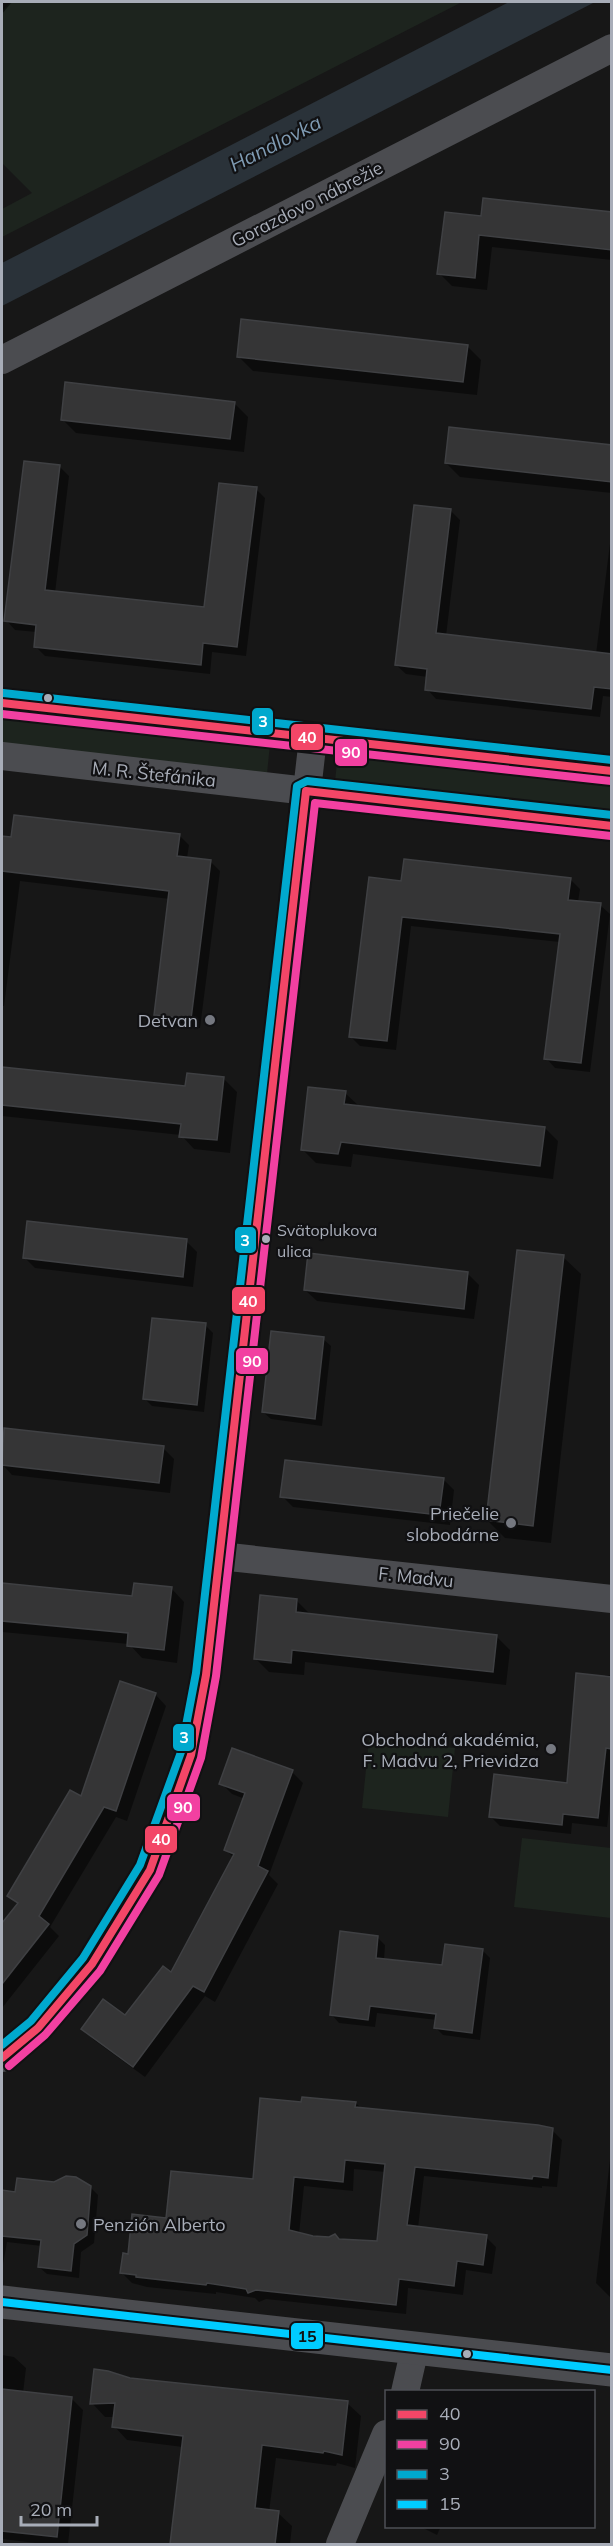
<svg xmlns="http://www.w3.org/2000/svg" width="613" height="2546" font-family="Mulish,sans-serif">
<rect width="100%" height="100%" fill="#171717"/>
<g fill="#1d241e">
<polygon points="10,2 462,2 2,237 2,209 32,193 2,163 2,11"/>
<polygon points="2,714 270,744 267,774 2,744"/>
<polygon points="338,752 611,783 611,813 335,782"/>
<polygon points="369,1740 455,1748 448,1817 362,1808"/>
<polygon points="522,1838 611,1848 611,1918 514,1907"/>
</g>
<polygon fill="#2a3239" points="509,2 595,2 2,306 2,263"/>
<g fill="#0007" fill-rule="evenodd">
<polygon points="2,2 12,2 2,14"/>
<polygon points="612,214 612,260 492,247 487,290 452,286 439,273 482,218"/>
<polygon points="467,346 481,360 477,395 253,371 239,357"/>
<polygon points="234,403 248,417 244,452 76,433 62,419"/>
<polygon points="612,446 612,493 460,477 446,463"/>
<polygon points="60,467 69,476 55,593 205,609 256,489 265,498 246,656 212,652 210,674 45,656 36,647 37,632 15,630 6,620"/>
<polygon points="451,511 460,520 446,636 596,654 612,528 612,697 603,696 600,717 436,699 427,689 428,677 406,674 396,665"/>
<polygon points="180,836 189,845 187,858 210,861 220,871 200,1028 165,1024 156,1014 170,899 20,881 4,1006 2,1006 2,837"/>
<polygon points="570,879 580,889 578,902 600,905 610,914 590,1072 555,1068 546,1058 560,942 411,926 396,1050 360,1046 351,1037 403,882"/>
<polygon points="2,1068 187,1087 224,1079 237,1092 230,1153 194,1149 181,1135 2,1116"/>
<polygon points="345,1093 359,1106 545,1128 558,1141 553,1179 353,1154 351,1167 316,1163 303,1150"/>
<polygon points="186,1241 197,1252 193,1287 35,1268 24,1257"/>
<polygon points="563,1257 581,1274 551,1543 505,1538 487,1520"/>
<polygon points="467,1273 479,1285 474,1319 317,1301 305,1290"/>
<polygon points="205,1325 213,1333 204,1412 152,1406 145,1399"/>
<polygon points="323,1339 331,1346 322,1426 271,1419 263,1412"/>
<polygon points="5,1429 163,1448 174,1459 170,1493 12,1475 2,1464"/>
<polygon points="443,1479 454,1490 450,1525 293,1507 282,1496"/>
<polygon points="2,1585 134,1597 171,1588 184,1602 177,1663 142,1658 129,1644 2,1632"/>
<polygon points="297,1601 310,1614 496,1636 510,1650 506,1685 305,1662 304,1675 269,1672 255,1658"/>
<polygon points="605,1675 612,1675 612,1787 607,1827 572,1823 571,1834 500,1826 491,1817 568,1784"/>
<polygon points="155,1694 166,1706 127,1821 116,1817 50,1927 59,1936 2,2008 2,1926 18,1905 9,1896 82,1798"/>
<polygon points="292,1772 303,1783 269,1875 278,1884 215,2002 205,1996 145,2077 94,2040 83,2029 126,2017 172,1974 234,1858 226,1850 245,1799 232,1794 221,1783"/>
<polygon points="378,1938 385,1945 384,1960 443,1967 482,1950 490,1958 480,2040 443,2035 436,2028 437,2020 377,2013 375,2027 339,2023 332,2015"/>
<path d="M356,2103L362,2109L552,2130L562,2140L557,2187L542,2186V2188L424,2176L418,2228L486,2237L496,2247L492,2274L466,2270L463,2295L408,2288L406,2314L266,2299L259,2302L255,2298L216,2292V2294L147,2287L132,2283L122,2273L130,2256L168,2220L254,2181L303,2104ZM354,2169L386,2172L378,2243L299,2234L304,2186L353,2191Z"/>
<polygon points="612,2142 612,2299 596,2283"/>
<polygon points="90,2187 98,2195 94,2243 81,2252 79,2278 47,2274 39,2267 42,2246 7,2242 2,2270 2,2192 17,2194"/>
<polygon points="2,2355 14,2357 26,2368 23,2393 71,2398 83,2410 68,2544 44,2544 2,2539"/>
<polygon points="130,2380 347,2403 361,2416 355,2468 337,2463 336,2466 276,2458 269,2512 278,2513 292,2526 290,2544 171,2544 183,2447 127,2440 114,2426 115,2417 105,2417 92,2403"/>
<polygon points="419,2526 441,2526 437,2535"/>
</g>
<g fill="#353536" stroke="#3f4043" stroke-width="1.5" fill-rule="evenodd">
<polygon points="483,198 612,212 612,250 479,235 475,278 437,274 445,212 481,216"/>
<polygon points="241,319 468,345 463,382 237,357"/>
<polygon points="65,382 235,402 230,439 61,420"/>
<polygon points="449,427 612,445 612,482 445,463"/>
<polygon points="24,461 60,465 45,590 204,607 219,483 257,487 237,647 203,643 201,665 34,647 36,625 4,621"/>
<polygon points="414,505 451,509 436,633 612,654 612,689 594,687 591,709 425,690 427,669 395,665"/>
<polygon points="14,815 180,834 177,856 211,860 191,1019 154,1015 169,891 2,871 2,836 11,837"/>
<polygon points="404,859 571,878 568,900 601,903 581,1063 544,1059 560,934 402,917 387,1041 349,1037 369,877 401,881"/>
<polygon points="2,1067 185,1086 187,1073 224,1077 217,1140 179,1137 181,1124 2,1105"/>
<polygon points="308,1087 346,1091 344,1104 545,1127 540,1166 341,1142 338,1154 301,1150"/>
<polygon points="27,1221 187,1239 183,1277 23,1258"/>
<polygon points="517,1250 564,1255 533,1526 486,1520"/>
<polygon points="308,1253 468,1272 464,1309 304,1290"/>
<polygon points="152,1318 206,1323 197,1405 143,1399"/>
<polygon points="271,1331 324,1337 315,1419 262,1412"/>
<polygon points="4,1428 164,1446 159,1483 2,1465"/>
<polygon points="285,1460 444,1478 439,1515 280,1497"/>
<polygon points="2,1583 132,1596 134,1583 172,1587 164,1650 127,1646 128,1633 2,1621"/>
<polygon points="260,1595 297,1599 296,1612 497,1635 493,1672 292,1650 291,1663 254,1659"/>
<polygon points="576,1673 612,1677 612,1749 606,1748 598,1818 563,1814 562,1825 489,1817 494,1774 567,1783"/>
<polygon points="120,1681 156,1693 116,1811 104,1807 39,1916 49,1924 2,1984 2,1923 18,1903 7,1896 70,1790 81,1796"/>
<polygon points="232,1748 293,1770 258,1866 268,1871 204,1992 193,1986 133,2067 81,2029 103,1999 125,2015 163,1966 171,1972 234,1854 224,1850 245,1793 219,1784"/>
<polygon points="340,1931 378,1936 376,1958 442,1965 445,1944 483,1949 472,2033 434,2028 436,2014 370,2006 368,2020 330,2015"/>
<path d="M302,2097L356,2102L355,2107L538,2125L553,2128L548,2178L533,2176L532,2179L415,2167L407,2225L487,2235L483,2265L457,2261L454,2286L399,2279L396,2305L256,2290L248,2293L246,2289L207,2283L206,2285L136,2277V2275L120,2273L123,2253L128,2254L132,2214L166,2218L171,2171L253,2179L260,2098L301,2102ZM345,2160L385,2164L377,2241L339,2239L335,2234L329,2237L313,2236L289,2230L294,2177L343,2182Z"/>
<polygon points="66,2176 76,2177 91,2186 87,2235 74,2244 71,2271 38,2267 41,2240 2,2236 2,2190 15,2192 17,2178 54,2182"/>
<polygon points="94,2369 108,2371 130,2378 348,2401 342,2455 324,2451 323,2453 262,2445 255,2508 279,2511 275,2544 170,2544 183,2436 112,2427 115,2403 90,2404"/>
<polygon points="2,2389 72,2397 57,2537 2,2531"/>
</g>
<g fill="none" stroke-linecap="round" stroke-linejoin="round">
<g stroke="#4b4c50" stroke-width="28">
<polyline points="2,360 612,48"/>
<polyline points="2,703 276,732 612,771"/>
<polyline points="2,756 612,826"/>
<polyline points="220,1556 612,1599"/>
<polyline points="2,2058 38,2028 92,1964 150,1870 191,1755 206,1675 313,738"/>
<polyline points="405,2392 415,2348"/>
<polyline points="340,2544 386,2434"/>
</g>
<polyline stroke="#4b4c50" stroke-width="33" points="2,2302 612,2370"/>
<defs>
<g id="bus-1">
<polyline points="2,703 612,771"/>
<polyline points="2,2058 38,2028 92,1964 150,1870 191,1755 206,1675 306,791 612,826"/>
</g>
<g id="bus-2">
<polyline points="2,714 611,781"/>
<polyline points="9,2066 45,2035 100,1971 159,1875 201,1758 216,1676 315,803 611,836"/>
</g>
<g id="bus-3">
<polyline points="3,693 612,760"/>
<polyline points="2,2045 31,2021 83,1958 140,1865 181,1752 196,1673 297,786 307,781 612,815"/>
</g>
<polyline id="bus-4" points="2,2302 612,2370"/>
</defs>
<use href="#bus-1" stroke="#111113" stroke-width="12"/>
<use href="#bus-2" stroke="#111113" stroke-width="12"/>
<use href="#bus-3" stroke="#111113" stroke-width="12"/>
<use href="#bus-4" stroke="#111113" stroke-width="12"/>
<use href="#bus-1" stroke="#f34667" stroke-width="8"/>
<use href="#bus-2" stroke="#f240a1" stroke-width="8"/>
<use href="#bus-3" stroke="#00a9ce" stroke-width="8"/>
<use href="#bus-4" stroke="#0cf" stroke-width="8"/>
</g>
<g fill="#a8adb8" stroke="#111113" stroke-width="2">
<circle cx="48" cy="698" r="5"/>
<circle cx="266" cy="1239" r="5"/>
<circle cx="467" cy="2354" r="5"/>
</g>
<g fill="#757880" stroke="#111113" stroke-width="2">
<circle cx="210" cy="1020" r="6"/>
<circle cx="511" cy="1523" r="6"/>
<circle cx="551" cy="1749" r="6"/>
<circle cx="81" cy="2224" r="6"/>
</g>
<g text-anchor="middle" dominant-baseline="central" stroke-width="4.5" stroke-linejoin="round" paint-order="stroke">
<g font-size="16" fill="#a8adb8" stroke="#111113" text-anchor="start">
<text x="277" y="1230">Svätoplukova<tspan x="277" dy="21">ulica</tspan></text>
</g>
<g font-size="18" fill="#a8adb8" stroke="#111113">
<text transform="translate(307 204) rotate(-27)">Gorazdovo nábrežie</text>
<text transform="translate(154 774) rotate(6)">M. R. Štefánika</text>
<text transform="translate(416 1577) rotate(6)">F. Madvu</text>
</g>
<g font-size="18" fill="#a8adb8" stroke="#111113" text-anchor="end">
<text x="198" y="1020">Detvan</text>
<text x="499" y="1513">Priečelie<tspan x="499" dy="21">slobodárne</tspan></text>
<text x="539" y="1739">Obchodná akadémia,<tspan x="539" dy="21">F. Madvu 2, Prievidza</tspan></text>
<text x="93" y="2224" text-anchor="start">Penzión Alberto</text>
</g>
<g font-size="20" font-style="italic" fill="#7f9bb3" stroke="#111113">
<text transform="translate(275 143) rotate(-27)">Handlovka</text>
</g>
</g>
<g stroke="#111113" stroke-width="2">
<rect x="251" y="707" width="23" height="29" rx="6" fill="#00a9ce"/>
<rect x="290" y="723" width="34" height="28" rx="6" fill="#f34667"/>
<rect x="334" y="738" width="34" height="29" rx="6" fill="#f240a1"/>
<rect x="234" y="1226" width="23" height="28" rx="6" fill="#00a9ce"/>
<rect x="231" y="1286" width="35" height="29" rx="6" fill="#f34667"/>
<rect x="235" y="1347" width="34" height="28" rx="6" fill="#f240a1"/>
<rect x="172" y="1723" width="23" height="29" rx="6" fill="#00a9ce"/>
<rect x="166" y="1793" width="35" height="29" rx="6" fill="#f240a1"/>
<rect x="144" y="1825" width="34" height="29" rx="6" fill="#f34667"/>
<rect x="290" y="2322" width="34" height="28" rx="6" fill="#0cf"/>
</g>
<g font-size="16" text-anchor="middle" font-weight="bold" fill="#fff">
<text x="263" y="727">3</text>
<text x="307" y="743">40</text>
<text x="351" y="758">90</text>
<text x="245" y="1246">3</text>
<text x="248" y="1307">40</text>
<text x="252" y="1367">90</text>
<text x="184" y="1743">3</text>
<text x="183" y="1813">90</text>
<text x="161" y="1845">40</text>
</g>
<g font-size="16" text-anchor="middle" font-weight="bold" fill="#111">
<text x="307" y="2342">15</text>
</g>
<rect width="613" height="2546" fill="none" stroke="#a8adb8" stroke-width="6"/>
<rect x="385" y="2390" width="210" height="138" fill="#111113" stroke="#4d4f55" stroke-width="1.5"/>
<rect x="397" y="2410" width="30" height="9" fill="#f34667" stroke="#4d4f55" stroke-width="1.5"/>
<text x="439" y="2420" font-size="18" fill="#a8adb8">40</text>
<rect x="397" y="2440" width="30" height="9" fill="#f240a1" stroke="#4d4f55" stroke-width="1.5"/>
<text x="439" y="2450" font-size="18" fill="#a8adb8">90</text>
<rect x="397" y="2470" width="30" height="9" fill="#00a9ce" stroke="#4d4f55" stroke-width="1.5"/>
<text x="439" y="2480" font-size="18" fill="#a8adb8">3</text>
<rect x="397" y="2500" width="30" height="9" fill="#00ccff" stroke="#4d4f55" stroke-width="1.5"/>
<text x="439" y="2510" font-size="18" fill="#a8adb8">15</text>
<path d="M21 2516v9h76v-9" fill="none" stroke="#a8adb8" stroke-width="3"/>
<text x="30" y="2516" font-size="18" fill="#a8adb8" stroke="#111113" stroke-width="4.5" paint-order="stroke">20 m</text>
</svg>
